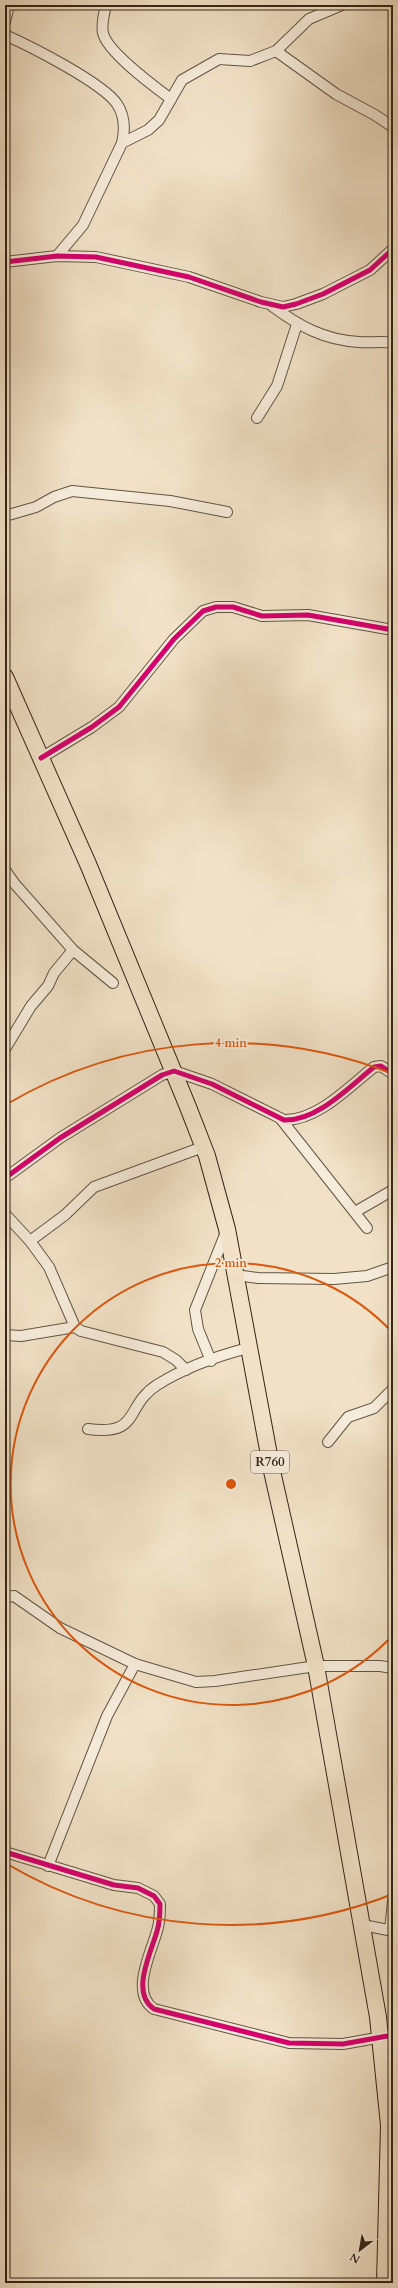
<svg xmlns="http://www.w3.org/2000/svg" width="398" height="2288" font-family="Cardo,serif">
<rect width="100%" height="100%" fill="#f1e2c7"/>
<filter id="stains"><feTurbulence type="fractalNoise" baseFrequency=".005" numOctaves="4"/><feColorMatrix values="0 0 0 0 .2 0 0 0 0 .09 0 0 0 0 .02 0 0 0 .5 -.17"/></filter>
<radialGradient id="worn" r=".72"><stop offset=".6" stop-color="#630" stop-opacity="0"/><stop offset="1" stop-color="#630" stop-opacity=".3"/></radialGradient>
<g fill="none" stroke-linecap="round" stroke-linejoin="round">
<defs>
<g id="street">
<path d="M106,5C104,14 101,24 103,33C107,52 155,87 171,99"/>
<polyline points="5,22 9,5"/>
<path d="M5,35C30,46 103,83 117,104C125,116 125,130 122,143"/>
<polyline points="276,51 336,94 375,115 393,127"/>
<polyline points="57,256 83,225 122,143 148,130 159,120 182,80 219,59 250,61 268,54 276,51 309,19 342,5"/>
<polyline points="5,262 57,256 96,257 189,277 261,302 283,307 296,304 323,294 370,270 393,249"/>
<path d="M272,306C299,326 324,340 359,342C371,343 381,341 393,343"/>
<polyline points="257,418 277,386 297,324"/>
<polyline points="5,516 36,507 54,497 72,491 170,501 227,512"/>
<polyline points="41,758 92,727 119,707 174,639 203,611 216,607 233,607 262,616 308,615 393,630"/>
<polyline points="5,870 14,883 73,950 113,983"/>
<polyline points="5,1049 31,1006 48,986 54,973 73,950"/>
<polyline points="280,1118 367,1228"/>
<path d="M5,1178L60,1138L162,1075L174,1071L212,1084L284,1120C317,1121 349,1087 374,1067L381,1066L393,1074"/>
<polyline points="355,1212 393,1190"/>
<polyline points="5,1214 30,1241 49,1267 75,1327 81,1331 163,1352 176,1360 186,1370"/>
<polyline points="30,1241 65,1215 94,1187 203,1147"/>
<polyline points="235,1275 258,1278 334,1279 367,1276 393,1267"/>
<polyline points="5,1335 21,1336 75,1327"/>
<polyline points="211,1361 198,1329 195,1310 226,1232"/>
<path d="M88,1429C142,1436 124,1406 157,1385C184,1368 217,1356 248,1348"/>
<polyline points="328,1442 348,1417 374,1408 393,1389"/>
<polyline points="5,1597 14,1596 60,1628 135,1664 196,1682 215,1681 316,1666 380,1666 393,1668"/>
<path d="M5,1852L114,1885L138,1888L154,1896L160,1904C160,1913 160,1922 157,1931C151,1953 130,1993 154,2009L289,2043L343,2044L393,2035"/>
<polyline points="48,1866 107,1716 135,1664"/>
<polyline points="363,1925 393,1931"/>
<polyline points="390,1930 393,1901"/>
</g>
<polyline id="primary" points="5,677 88,864 188,1107 207,1156 227,1229 272,1471 316,1666 378,2017 389,2125 385,2283"/>
</defs>
<use href="#street" stroke="#645442" stroke-width="12"/>
<use href="#primary" stroke="#352415" stroke-width="18"/>
<use href="#street" stroke="#f6ecdb" stroke-width="10"/>
<use href="#primary" stroke="#f1e2c7" stroke-width="16"/>
<defs>
<g id="cycleway">
<polyline points="5,262 57,256 96,257 189,277 261,302 283,307 296,304 323,294 370,270 393,249"/>
<polyline points="41,758 92,727 119,707 174,639 203,611 216,607 233,607 262,616 308,615 393,630"/>
<path d="M5,1178L60,1138L162,1075L174,1071L212,1084L284,1120C317,1121 349,1087 374,1067L381,1066L393,1074"/>
<path d="M5,1852L114,1885L138,1888L154,1896L160,1904C160,1913 160,1922 157,1931C151,1953 130,1993 154,2009L289,2043L343,2044L393,2035"/>
</g>
</defs>
<use href="#cycleway" stroke="#f6ecdb" stroke-width="8"/>
<use href="#cycleway" stroke="#d6006c" stroke-width="5"/>
</g>
<g fill="none" stroke="#df560c" stroke-width="2">
<path d="M393 1635A221 221 0 1 1 393 1333"/>
<path d="M393 1894A441 441 0 0 1 7 1864M7 1104A441 441 0 0 1 393 1074"/>
</g>
<g text-anchor="middle" dominant-baseline="central" stroke-width="3.5" stroke-linejoin="round" paint-order="stroke">
<rect fill="#f6ecdb" stroke="#6f6050" stroke-width="1" x="251" y="1451" width="38" height="22" rx="3"/>
<g font-size="13" font-weight="bold" fill="#352415">
<text x="270" y="1462">R760</text>
</g>
</g>
<circle cx="231" cy="1484" r="6" fill="#df560c" stroke="#f6ecdb" stroke-width="2"/>
<g font-size="12" text-anchor="middle" font-weight="bold" fill="#df560c" stroke="#f6ecdb" stroke-width="3.5" stroke-linejoin="round" paint-order="stroke">
<text x="231" y="1047">4 min</text>
<text x="231" y="1267">2 min</text>
</g>
<rect width="398" height="2288" fill="none" stroke="#f1e2c7" stroke-width="20"/>
<rect x="6" y="6" width="386" height="2276" fill="none" stroke="#352415" stroke-width="2"/>
<rect x="10" y="10" width="378" height="2268" fill="none" stroke="#352415"/>
<g transform="translate(360 2250) rotate(211)" stroke="#f6ecdb" stroke-width="3" paint-order="stroke">
<path d="M0-3L7 15L0 10L-7 15Z" fill="#352415"/>
<text y="-6" font-size="11" font-weight="bold" text-anchor="middle" fill="#352415">N</text>
</g>
<rect width="100%" height="100%" filter="url(#stains)"/>
<rect width="100%" height="100%" fill="url(#worn)"/>
</svg>
